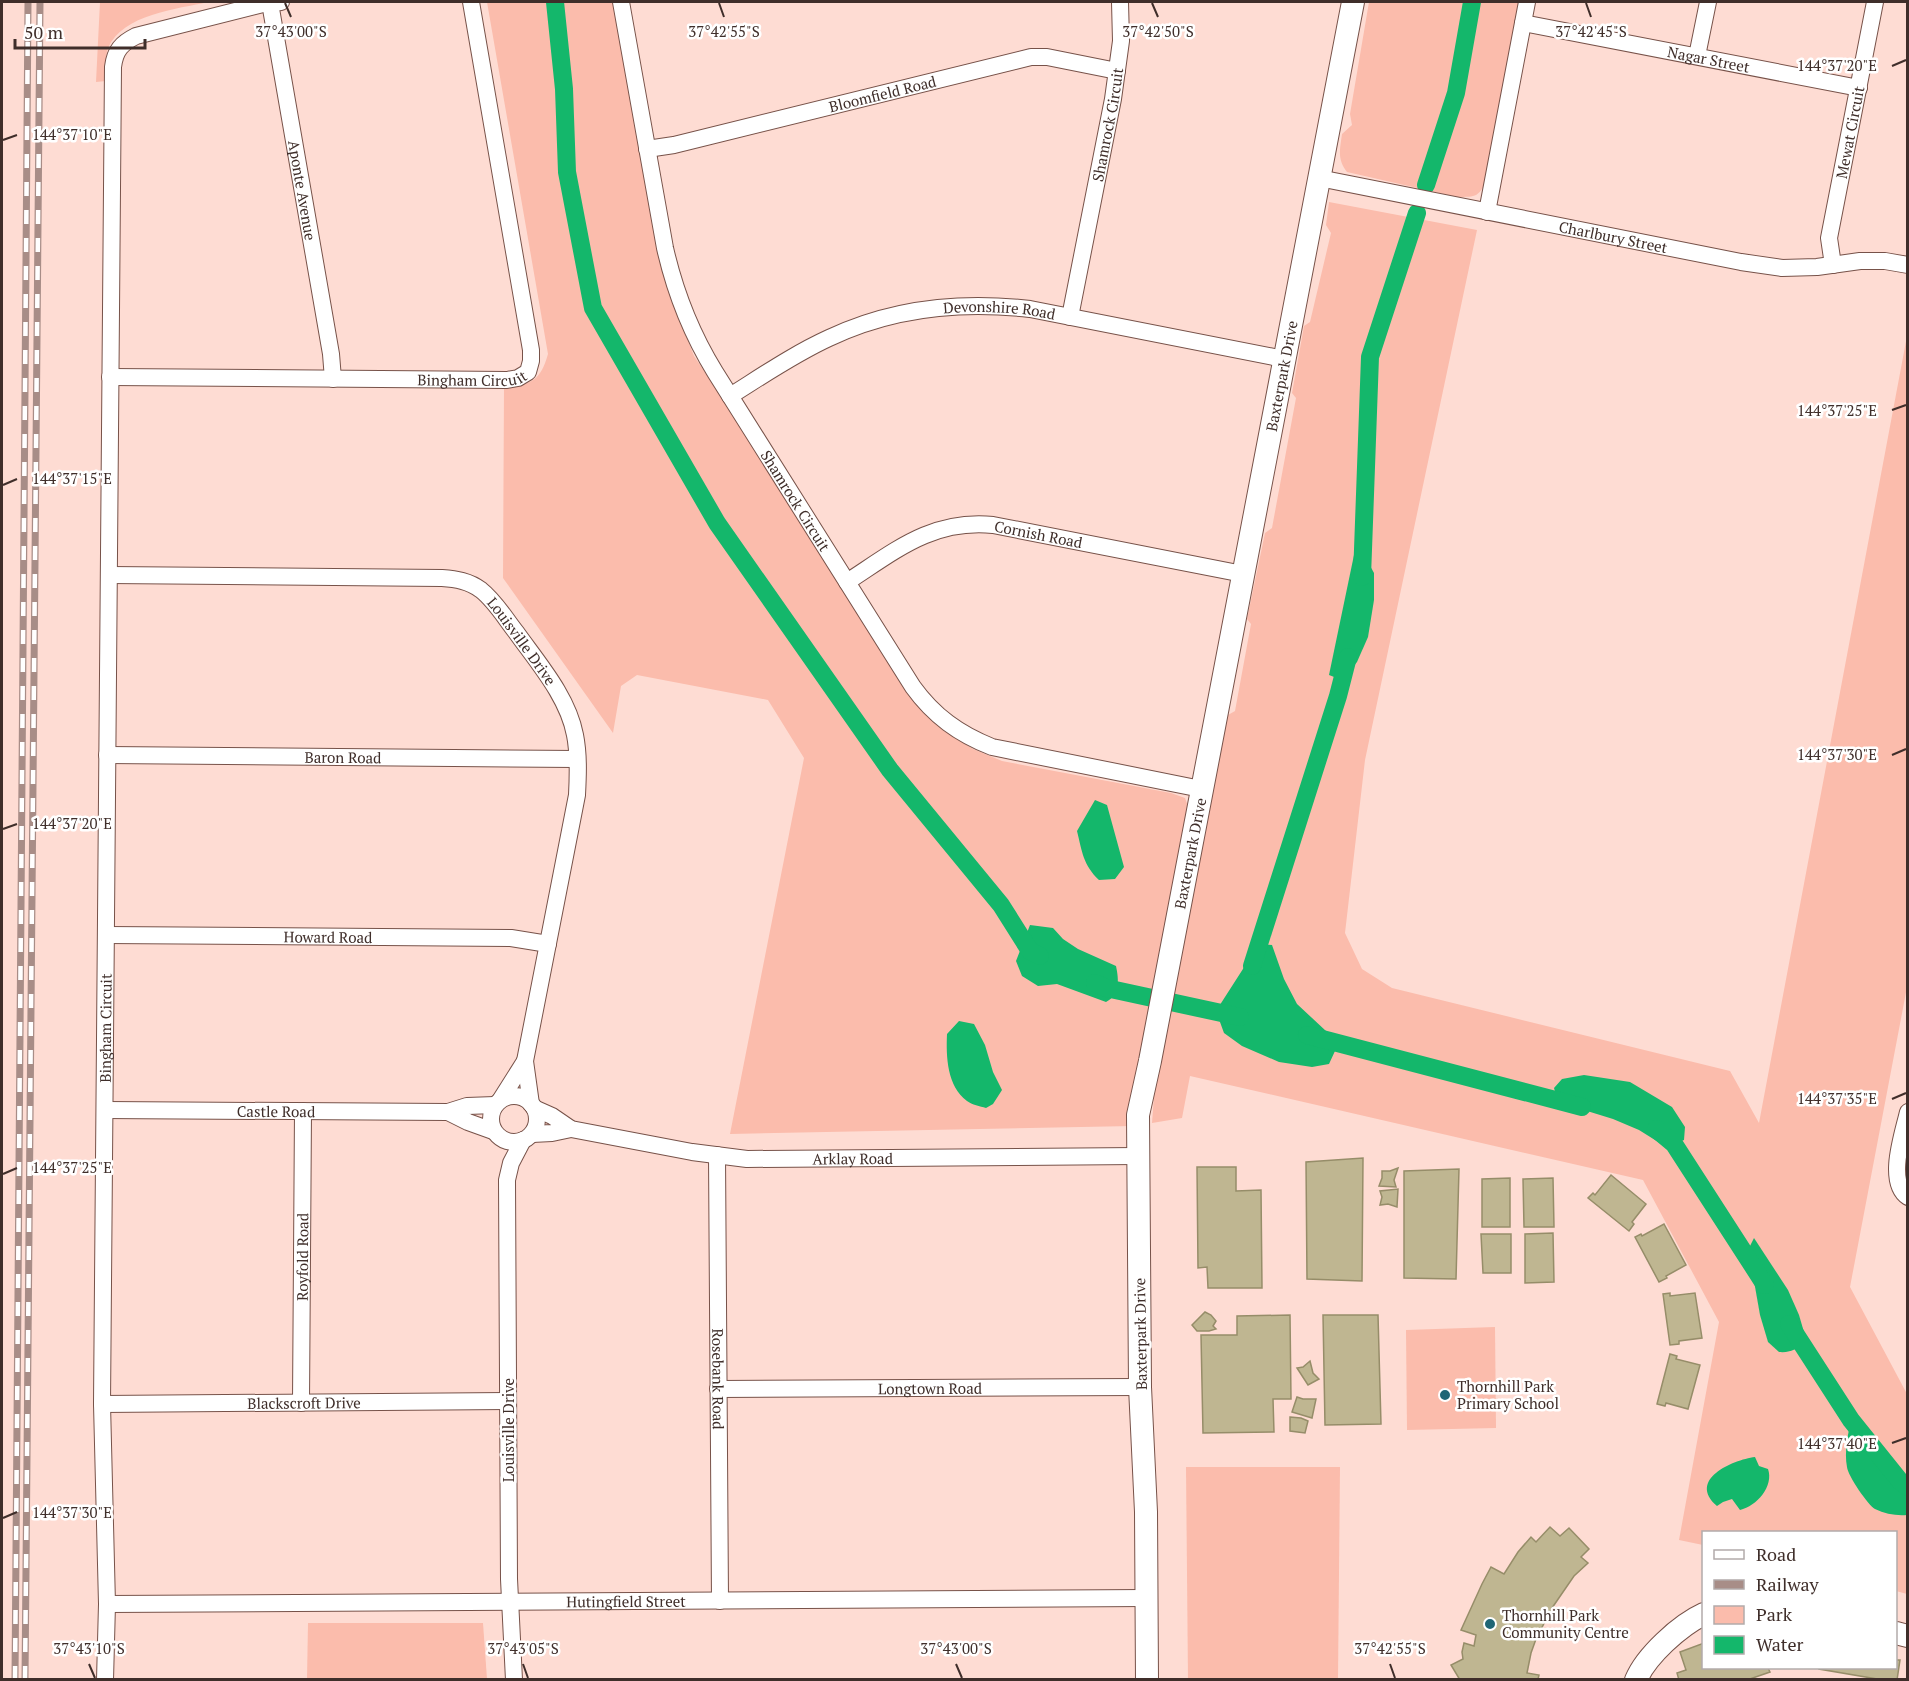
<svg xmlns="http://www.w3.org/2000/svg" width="1909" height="1681" font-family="'PT Serif',serif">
<rect width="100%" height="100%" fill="#fedcd3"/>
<g fill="#fbbcac">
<path d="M100,2H209C177,9 123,14 108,48C105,56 106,71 106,81L96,82Z"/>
<path d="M487,2H615L676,310L694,356L748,436L913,699L944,731L973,749L1002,761L1171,793L1185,798L1190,812L1133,1126L730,1134L804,758L768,700L637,675L621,686L613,733L503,578L504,388C531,384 540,382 548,354Z"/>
<path d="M1369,2H1521L1487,178C1480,197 1476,197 1457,197L1347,172C1337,159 1340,149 1342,134L1352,125L1350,114Z"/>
<polygon points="1329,202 1477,230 1365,760 1345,933 1362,969 1392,988 1730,1071 1759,1123 1907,336 1907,987 1850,1287 1907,1394 1907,1594 1896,1591 1896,1532 1704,1532 1703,1545 1679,1540 1719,1322 1643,1180 1190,1076 1182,1118 1152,1123 1154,1096 1228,715 1235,711 1251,624 1247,619 1265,533 1272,528 1296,398 1292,393 1304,326 1310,322 1331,233 1326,225"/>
<polygon points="1495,1327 1496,1428 1407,1430 1406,1330"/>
<polygon points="1186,1467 1340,1467 1338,1679 1188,1679"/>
<polygon points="308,1623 483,1623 487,1679 307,1679"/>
</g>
<g fill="#14b76b">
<polygon points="1363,553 1374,573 1374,600 1368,637 1357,662 1342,680 1329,675 1354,555"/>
<path d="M1095,800L1107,805L1124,867L1115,879L1099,880C1083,865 1082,851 1077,831Z"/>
<path d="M1030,925L1053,928L1063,939L1078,949L1116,966C1119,980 1120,995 1106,1002L1057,984L1038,986L1022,976L1016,961Z"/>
<polygon points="1259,944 1272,945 1284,979 1297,1004 1326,1031 1335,1051 1329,1064 1312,1067 1279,1062 1242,1046 1224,1033 1216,1011"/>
<path d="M959,1021L974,1024L985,1045L993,1072L1002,1090L993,1104L986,1108C980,1106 972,1105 967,1101C947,1086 946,1057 947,1034Z"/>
<polygon points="1584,1075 1630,1082 1672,1107 1685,1127 1684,1140 1674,1144 1663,1145 1639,1130 1613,1119 1558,1102 1554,1088 1562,1079"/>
<path d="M1754,1238L1788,1290L1799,1315L1806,1339C1800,1349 1790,1353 1779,1352L1768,1342L1760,1315L1751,1264L1750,1246Z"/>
<path d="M1851,1420L1900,1481L1907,1487V1515C1897,1516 1885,1514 1875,1509C1868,1505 1848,1476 1847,1467C1844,1452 1848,1434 1851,1420Z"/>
<path d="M1755,1457L1759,1466L1768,1469C1774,1486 1757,1506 1740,1510L1732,1499L1723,1502L1717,1506C1687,1480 1732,1460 1755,1457Z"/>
</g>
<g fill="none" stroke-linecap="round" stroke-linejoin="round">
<g stroke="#14b76b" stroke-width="18">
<polyline points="555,2 564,89 567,172 593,308 717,523 890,770 1001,905 1030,951 1040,956"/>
<polyline points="1426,185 1456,93 1472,2"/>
<polyline points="1362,577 1370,357 1417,213"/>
<polyline points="1252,966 1338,696 1348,657"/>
<polyline points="1095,983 1106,988 1240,1017"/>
<polyline points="1307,1035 1582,1107"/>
<polyline points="1656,1129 1674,1144 1765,1285"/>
<polyline points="1789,1324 1851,1420 1900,1481 1908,1487"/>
</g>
</g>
<g fill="#bfb691" stroke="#968d69" stroke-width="1.5">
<polygon points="1363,1158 1362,1281 1307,1279 1306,1162"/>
<polygon points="1197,1167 1236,1167 1236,1191 1261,1190 1262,1288 1208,1288 1207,1267 1198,1268"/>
<polygon points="1398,1168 1394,1180 1396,1187 1379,1186 1382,1178 1382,1171 1390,1171"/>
<polygon points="1459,1169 1456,1279 1404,1278 1404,1171"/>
<polygon points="1611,1175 1646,1204 1632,1222 1634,1224 1629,1231 1588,1198 1593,1193 1595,1195"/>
<polygon points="1510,1178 1510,1227 1482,1227 1482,1179"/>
<polygon points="1553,1178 1554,1227 1524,1227 1523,1179"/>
<polygon points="1398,1189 1397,1207 1388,1204 1380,1205 1382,1197 1380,1191"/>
<polygon points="1664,1224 1686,1265 1666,1276 1667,1278 1659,1282 1635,1237 1641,1234 1642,1236"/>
<polygon points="1553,1233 1554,1282 1525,1283 1525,1234"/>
<polygon points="1481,1234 1511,1234 1511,1273 1483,1273"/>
<polygon points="1670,1293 1670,1296 1695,1293 1702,1338 1679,1341 1679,1344 1670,1345 1663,1294"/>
<polygon points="1205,1312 1211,1315 1216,1321 1213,1326 1216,1329 1209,1331 1197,1331 1192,1325"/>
<polygon points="1290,1315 1291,1399 1273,1399 1274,1432 1203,1433 1201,1335 1237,1335 1237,1316"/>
<polygon points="1323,1315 1378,1315 1381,1424 1325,1425"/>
<polygon points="1670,1354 1677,1356 1676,1359 1700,1365 1688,1409 1666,1403 1665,1406 1657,1404"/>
<polygon points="1310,1361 1313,1373 1319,1379 1308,1385 1297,1368 1303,1367"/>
<polygon points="1297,1397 1303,1399 1316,1399 1312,1418 1292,1412"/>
<polygon points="1290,1417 1301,1418 1308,1421 1305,1433 1290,1431"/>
<polygon points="1550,1527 1560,1536 1569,1528 1589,1549 1581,1557 1588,1563 1574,1576 1552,1608 1536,1639 1531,1653 1527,1673 1539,1675 1538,1679 1558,1680 1460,1680 1451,1665 1463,1659 1462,1652 1464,1643 1474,1646 1476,1635 1461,1630 1482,1584 1491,1567 1504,1574 1518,1552 1531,1537 1536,1542"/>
<polygon points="1704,1643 1704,1668 1768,1668 1770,1672 1747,1680 1679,1680 1677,1673 1686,1670 1680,1652"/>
<polygon points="1896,1660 1900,1660 1897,1680 1883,1680 1819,1669 1819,1668 1896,1668"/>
</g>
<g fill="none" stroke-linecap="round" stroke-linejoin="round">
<defs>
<g id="street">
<path id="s1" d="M621,2L665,248C675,292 691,333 715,372L913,687C934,716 959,734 992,747L1201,789"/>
<path id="s2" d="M270,3L331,354L333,379"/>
<path id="s3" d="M1523,23L1859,88"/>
<polyline points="1697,56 1708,2"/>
<path id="s4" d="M647,149L674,145L1031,57H1047L1117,71"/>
<path id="s5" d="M1319,178L1741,262L1782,268L1817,267L1860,261H1885L1908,265"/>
<polyline points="1487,212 1527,2"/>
<path id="s6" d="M1833,265L1829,238L1875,2"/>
<path id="s7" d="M1070,317L1113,99L1121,41L1120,2"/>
<path id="s8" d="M110,377L507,380L518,378L528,372L531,361V350L471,2"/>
<path id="s9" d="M730,396C762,376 794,354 829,338C892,308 960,301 1030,309L1284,359"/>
<path id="s10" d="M109,575L442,578C456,579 469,581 481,590C495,601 505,618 516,632C538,663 568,697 575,735C579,755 578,776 577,795L525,1061L531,1104"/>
<path id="s11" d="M847,582C895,551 932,519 993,525L1243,574"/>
<path id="s12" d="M107,755L577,759"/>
<path id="s13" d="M106,935L511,938L548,944"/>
<circle cx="514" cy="1119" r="23"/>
<polyline points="501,1099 525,1061"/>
<path id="s14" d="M534,1108L552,1116L571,1129L692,1152L747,1159L1138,1156"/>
<path id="s15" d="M105,1110L448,1112L467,1106L495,1105"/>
<polyline points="448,1112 468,1122 493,1131"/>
<path d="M1908,1112C1903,1134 1886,1182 1908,1197"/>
<polyline points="532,1134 552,1133 571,1129"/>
<path id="s16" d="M717,1155L720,1601"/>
<path id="s17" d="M718,1389L1140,1387"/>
<path id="s18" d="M301,1403L303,1111"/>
<path id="s19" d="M102,1404L508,1401"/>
<path id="s20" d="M107,1604L1146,1598"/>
<path id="s21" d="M105,1680L107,1604L102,1404L113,67C115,50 122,43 136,36L263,4L281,2"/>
<polyline points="514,1680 509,1579 507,1180 511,1163 523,1140"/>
</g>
<g id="secondary">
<polyline points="1896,1633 1908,1636"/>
<path id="s22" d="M1147,1680L1146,1512L1140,1387L1138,1115L1150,1061L1353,2"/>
<path d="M1636,1680C1646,1656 1680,1625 1704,1614"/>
</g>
</defs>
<use href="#street" stroke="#775249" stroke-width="18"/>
<use href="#secondary" stroke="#775249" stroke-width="24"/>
<use href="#street" stroke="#fff" stroke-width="16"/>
<use href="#secondary" stroke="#fff" stroke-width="22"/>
<defs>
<g id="rail">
<polyline points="15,1680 28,2"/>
<polyline points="25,1680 40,2"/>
</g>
</defs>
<use href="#rail" stroke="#a88d87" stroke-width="7"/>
<use href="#rail" stroke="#fff" stroke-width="4.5" stroke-dasharray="14" stroke-linecap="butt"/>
</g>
<path fill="none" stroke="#3f2e2a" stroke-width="2" d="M285,3L291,17M719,3L724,17M1152,3L1158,17M1586,3L1591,17M1892,66L1906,60M3,140L17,135M1892,410L1906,405M3,485L17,479M1892,755L1906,749M3,829L17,824M1892,1099L1906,1093M3,1174L17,1168M1892,1443L1906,1438M3,1518L17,1512M89,1664L95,1678M523,1664L528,1678M956,1664L962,1678M1390,1664L1395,1678"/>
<g fill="#1f6575" stroke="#fff" stroke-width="2">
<circle cx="1445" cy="1395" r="6"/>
<circle cx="1490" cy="1624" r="6"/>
</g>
<g text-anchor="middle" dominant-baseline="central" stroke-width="5" stroke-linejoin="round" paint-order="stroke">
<g font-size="15" fill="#3f2e2a" stroke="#fff">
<text stroke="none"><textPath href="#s3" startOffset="189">Nagar Street</textPath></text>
<text stroke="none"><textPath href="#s4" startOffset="242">Bloomfield Road</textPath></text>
<text stroke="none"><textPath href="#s7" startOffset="196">Shamrock Circuit</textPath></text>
<text stroke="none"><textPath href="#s6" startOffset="135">Mewat Circuit</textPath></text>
<text stroke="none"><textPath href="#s2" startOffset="190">Aponte Avenue</textPath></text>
<text stroke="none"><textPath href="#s5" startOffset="300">Charlbury Street</textPath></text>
<text stroke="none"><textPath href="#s9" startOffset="290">Devonshire Road</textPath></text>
<text stroke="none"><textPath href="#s8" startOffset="362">Bingham Circuit</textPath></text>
<text stroke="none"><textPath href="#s22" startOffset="1318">Baxterpark Drive</textPath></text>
<text stroke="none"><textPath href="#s1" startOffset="536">Shamrock Circuit</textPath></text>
<text stroke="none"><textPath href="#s11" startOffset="207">Cornish Road</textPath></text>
<text stroke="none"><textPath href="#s10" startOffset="440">Louisville Drive</textPath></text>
<text stroke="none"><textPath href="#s12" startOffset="236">Baron Road</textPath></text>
<text stroke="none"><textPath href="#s22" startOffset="832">Baxterpark Drive</textPath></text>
<text stroke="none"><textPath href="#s13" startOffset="222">Howard Road</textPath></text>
<text stroke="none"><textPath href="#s21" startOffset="652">Bingham Circuit</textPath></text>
<text stroke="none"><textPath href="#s15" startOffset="171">Castle Road</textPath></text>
<text stroke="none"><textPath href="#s14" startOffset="327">Arklay Road</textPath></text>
<text stroke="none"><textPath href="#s18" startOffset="146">Royfold Road</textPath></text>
<text transform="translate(1140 1334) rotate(-91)">Baxterpark Drive</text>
<text stroke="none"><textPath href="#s16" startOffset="224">Rosebank Road</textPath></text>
<text stroke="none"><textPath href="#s17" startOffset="212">Longtown Road</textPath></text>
<text stroke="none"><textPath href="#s19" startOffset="202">Blackscroft Drive</textPath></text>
<text transform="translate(508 1430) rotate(-90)">Louisville Drive</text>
<text stroke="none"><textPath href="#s20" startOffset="519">Hutingfield Street</textPath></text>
</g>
<g font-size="15" fill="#3f2e2a" stroke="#fff" text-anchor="start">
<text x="1457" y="1386">Thornhill Park<tspan x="1457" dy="17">Primary School</tspan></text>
<text x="1502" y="1615">Thornhill Park<tspan x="1502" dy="17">Community Centre</tspan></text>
</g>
</g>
<g font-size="15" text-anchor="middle" fill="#3f2e2a" stroke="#fff" stroke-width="5" stroke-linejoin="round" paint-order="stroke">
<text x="291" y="37">37°43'00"S</text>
<text x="724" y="37">37°42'55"S</text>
<text x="1158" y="37">37°42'50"S</text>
<text x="1591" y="37">37°42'45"S</text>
<text x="1837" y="71">144°37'20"E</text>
<text x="72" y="140">144°37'10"E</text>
<text x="1837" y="416">144°37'25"E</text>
<text x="72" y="484">144°37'15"E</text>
<text x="1837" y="760">144°37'30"E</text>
<text x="72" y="829">144°37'20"E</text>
<text x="1837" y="1104">144°37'35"E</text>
<text x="72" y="1173">144°37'25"E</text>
<text x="1837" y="1449">144°37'40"E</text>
<text x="72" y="1518">144°37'30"E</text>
<text x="89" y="1654">37°43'10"S</text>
<text x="523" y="1654">37°43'05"S</text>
<text x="956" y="1654">37°43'00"S</text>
<text x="1390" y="1654">37°42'55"S</text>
</g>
<rect width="1909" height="1681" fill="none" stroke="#3f2e2a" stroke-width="6"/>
<rect x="1702" y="1531" width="195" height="138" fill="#ffffff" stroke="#b2abaa" stroke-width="1.5"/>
<rect x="1714" y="1550" width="30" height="9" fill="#ffffff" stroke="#b2abaa" stroke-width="1.5"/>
<text x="1756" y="1561" font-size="18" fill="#3f2e2a">Road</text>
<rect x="1714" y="1580" width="30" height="9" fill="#a88d87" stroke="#b2abaa" stroke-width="1.5"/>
<text x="1756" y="1591" font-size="18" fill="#3f2e2a">Railway</text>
<rect x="1714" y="1606" width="30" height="18" fill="#fbbcac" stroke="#b2abaa" stroke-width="1.5"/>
<text x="1756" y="1621" font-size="18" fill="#3f2e2a">Park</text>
<rect x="1714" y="1636" width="30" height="18" fill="#14b76b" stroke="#b2abaa" stroke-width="1.5"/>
<text x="1756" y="1651" font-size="18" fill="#3f2e2a">Water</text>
<path d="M15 39v9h130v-9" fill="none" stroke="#3f2e2a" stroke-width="3"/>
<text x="24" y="39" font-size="18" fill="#3f2e2a" stroke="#ffffff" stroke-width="4.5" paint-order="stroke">50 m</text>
</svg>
